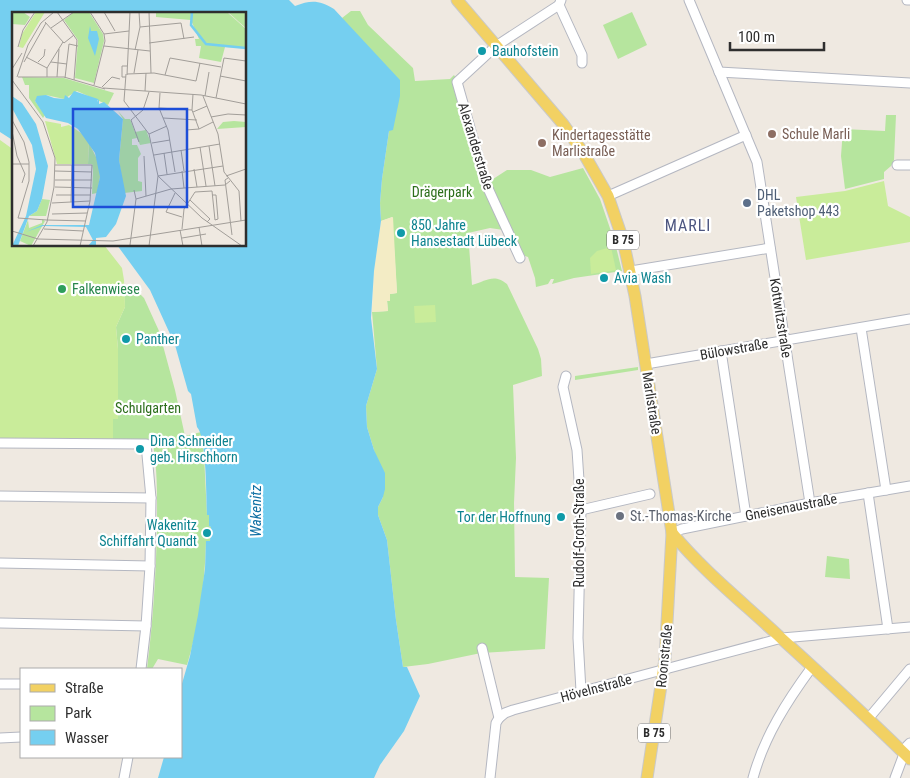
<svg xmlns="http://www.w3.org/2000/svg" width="910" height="778" font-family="'Roboto Condensed',sans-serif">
<rect width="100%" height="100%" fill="#efe9e1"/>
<g fill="#b6e59e">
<path d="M351,11H360L368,25L413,68L415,81L450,79L454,75L460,85L490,181L507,170H531L550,177L583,168L600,199L615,243L622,271L574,278L552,284L554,279H551L548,284L536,287L535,278L528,257L525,256L510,231L490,228L468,233L472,285C486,281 494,273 507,284L538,349L541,359L542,376L513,385L516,458L514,503L515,577L549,578L545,649L481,653L428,664L403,667L396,620L387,540L378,515V507L383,497L374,450L367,427L366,406L377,369L372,312L388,311L387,300L390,294L397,293L392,217L381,221L380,203L382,179L389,131L342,18Z"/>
<polygon points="632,12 647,45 618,59 603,25"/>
<polygon points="886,115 896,115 894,160 891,166 884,172 884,179 845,189 841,156 843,129 885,131"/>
<path d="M134,288L144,298L159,331L175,390L185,436L201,432L204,455L207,515H209V526L211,527L210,541L206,542C205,583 199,626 187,665L158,659L152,669H147C153,622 156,575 157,527C157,498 158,468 152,439H113V419L118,418V349L116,327L125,307L124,292L128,290Z"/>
<polygon points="638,367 638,370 575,380 575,376"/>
<polygon points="827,556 849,559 850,579 825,577"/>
</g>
<polygon fill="#f3ecc5" points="393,217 397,293 390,294 390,301 387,301 388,311 372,312 374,271 381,221"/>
<g fill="#c9ec9a">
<polygon points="0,140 14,150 14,245 104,245 122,268 124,280 125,307 116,327 118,349 118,419 113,419 113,439 0,438"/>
<polygon points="884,181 888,206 910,217 910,242 806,260 796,197 845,191"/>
<polygon points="611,247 616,270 591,274 590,258 597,251"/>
<polygon points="435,305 436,322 415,323 414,306"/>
</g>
<path fill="#75cff0" d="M0,0H289L295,6C311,0 319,0 334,9L400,80V96L393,130L389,131L382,179L380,203L381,221L374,271L371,318L377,369L366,406L367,427L374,450L385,473V489L383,497L378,507V515L387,540L396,620L403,667H407L420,696L404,731L380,765L374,778H158L164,757H181V687L190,656L198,615L205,569L206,541H210L211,527L209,526V515H207C206,498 207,438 197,427L191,394L188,391L175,345L150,290L117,245H245V14H14V141L0,132Z"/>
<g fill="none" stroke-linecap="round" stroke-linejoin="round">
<defs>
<g id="minor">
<polyline points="689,0 757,162 810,503"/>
<polyline points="907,0 910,0"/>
<polyline points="559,5 582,55 582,63"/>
<polyline points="719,72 910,83"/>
<polyline points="897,165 910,165"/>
<polyline points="608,196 746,135"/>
<polyline points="520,258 486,184 457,82 496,46 559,5 561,0"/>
<polyline points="631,271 770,248"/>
<polyline points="861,328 886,490"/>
<polyline points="721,351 746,516"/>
<polyline points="646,364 910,319"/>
<polyline points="566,376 563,387 577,450 581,510 578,638 581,691"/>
<polyline points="0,443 146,444 151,498 150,566 146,626 141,669"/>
<polyline points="868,493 888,629"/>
<polyline points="0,496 151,498"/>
<polyline points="581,510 650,494"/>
<polyline points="672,533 682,529 810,503 910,486"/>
<polyline points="0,563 150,566"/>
<polyline points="0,623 146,626"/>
<polyline points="482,648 499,718 496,723 490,778"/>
<polyline points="0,684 21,684"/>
<polyline points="499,718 505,713 513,710 673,667 782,638 910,627"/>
<polyline points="868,719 910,669"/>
<polyline points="0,738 21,737"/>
<polyline points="124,778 128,757"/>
<path d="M753,778C764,737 787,701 812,667"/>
<polyline points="895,778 907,746 910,743"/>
</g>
<g id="major">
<polyline points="457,0 563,124 584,154 608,196 623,240 635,296 672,533 665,659 647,778"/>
<path d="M672,533C705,573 745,604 782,639C825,678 868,718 910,759"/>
</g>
</defs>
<use href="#minor" stroke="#b4b7c1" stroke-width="11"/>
<use href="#major" stroke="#c9c9c9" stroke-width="13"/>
<use href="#minor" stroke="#fff" stroke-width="9"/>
<use href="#major" stroke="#f2d163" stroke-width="11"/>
</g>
<g fill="#0f9aa8" stroke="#fff" stroke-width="2">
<circle cx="482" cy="51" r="5"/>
<circle cx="401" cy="233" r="5"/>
<circle cx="604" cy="278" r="5"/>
<circle cx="126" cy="339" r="5"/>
<circle cx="140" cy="449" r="5"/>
<circle cx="561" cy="517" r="5"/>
<circle cx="207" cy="533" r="5"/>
</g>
<g fill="#8d6e63" stroke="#fff" stroke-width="2">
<circle cx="772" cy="134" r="5"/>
<circle cx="542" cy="143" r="5"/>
</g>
<circle fill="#5c6f8a" stroke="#fff" stroke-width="2" cx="747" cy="203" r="5"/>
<circle fill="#2e9e5b" stroke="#fff" stroke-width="2" cx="62" cy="289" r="5"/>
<circle fill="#6b7280" stroke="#fff" stroke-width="2" cx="620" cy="516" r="5"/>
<g text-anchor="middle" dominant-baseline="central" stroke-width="4.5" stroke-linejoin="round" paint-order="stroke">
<g fill="#fff" stroke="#6d6d6d" stroke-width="1">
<rect x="607" y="230.5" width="32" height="19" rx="4"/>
<rect x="638" y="723.5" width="32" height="19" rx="4"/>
</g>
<g font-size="12" font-weight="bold" fill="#2e2e2e">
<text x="623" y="240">B 75</text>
<text x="654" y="733">B 75</text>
</g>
<g font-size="14" fill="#0d838f" stroke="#fff" text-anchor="start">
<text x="492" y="51">Bauhofstein</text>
<text x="411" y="225">850 Jahre<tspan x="411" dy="16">Hansestadt Lübeck</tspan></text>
<text x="614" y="278">Avia Wash</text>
<text x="136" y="339">Panther</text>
<text x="150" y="441">Dina Schneider<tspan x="150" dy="16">geb. Hirschhorn</tspan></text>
<text x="551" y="517" text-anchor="end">Tor der Hoffnung</text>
<text x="197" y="525" text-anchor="end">Wakenitz<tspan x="197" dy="16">Schiffahrt Quandt</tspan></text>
</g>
<g font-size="14" fill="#785e54" stroke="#fff" text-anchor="start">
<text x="782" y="134">Schule Marli</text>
<text x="552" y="135">Kindertagesstätte<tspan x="552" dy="16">Marlistraße</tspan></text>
</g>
<g font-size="14" fill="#2e2e2e" stroke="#fff">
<text transform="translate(476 146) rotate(73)">Alexanderstraße</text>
<text transform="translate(781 318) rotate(81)">Kottwitzstraße</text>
<text transform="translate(734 349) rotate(-10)">Bülowstraße</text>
<text transform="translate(652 403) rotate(81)">Marlistraße</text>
<text transform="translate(791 507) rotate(-11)">Gneisenaustraße</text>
<text transform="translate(579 533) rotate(-90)">Rudolf-Groth-Straße</text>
<text transform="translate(664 656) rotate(-84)">Roonstraße</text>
<text transform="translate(596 688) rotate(-15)">Hövelnstraße</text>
</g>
<g font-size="14" fill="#2c6e1b" stroke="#fff">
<text x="442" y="192">Drägerpark</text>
<text x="148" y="408">Schulgarten</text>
</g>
<g font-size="14" fill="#4e5e75" stroke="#fff" text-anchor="start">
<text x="757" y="195">DHL<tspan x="757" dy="16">Paketshop 443</tspan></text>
</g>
<g font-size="14" fill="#27864d" stroke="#fff" text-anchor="start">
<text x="72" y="289">Falkenwiese</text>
</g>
<g font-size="14" fill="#5b616d" stroke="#fff" text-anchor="start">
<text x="630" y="516">St.-Thomas-Kirche</text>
</g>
<g font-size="15" font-style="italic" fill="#0d6fa3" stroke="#fff">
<text transform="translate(256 511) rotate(-90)">Wakenitz</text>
</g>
<g font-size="16" letter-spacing="1" fill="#4d5680" stroke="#fff">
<text x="688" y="225">MARLI</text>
</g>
</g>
<g transform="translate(12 12)">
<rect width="234" height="234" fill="#efe9e1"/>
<path d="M0,0H11L18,5L13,13L0,12ZM62,0H77L91,22L92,29L82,71L63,66L66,28L52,8ZM144,0H215L234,17V36L213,35L209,50L187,46L189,34H184L183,27H187L179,8L144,5ZM216,0H234V16L227,10ZM10,65L52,66L102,81L96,93L65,79L52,87L34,83L23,89L33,103L31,106L17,86V73H13ZM106,99L113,107H118L123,120L134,118L139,131L128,133L125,126L120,127V133H125L129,142L126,146V169L130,170V179L112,181L107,148L111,107ZM222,109L234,110V115L205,117L211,110ZM77,131L87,151L88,165L85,181L80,182L81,158L80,152H76ZM30,187L38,188L34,204H17L25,199ZM30,207L33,209L19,234L8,229L16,208L17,216L30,211Z" fill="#b6e59e"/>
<path d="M24,0H33L11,36L7,35L10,22ZM33,109L49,112V115L57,113L69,121L77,131L76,152H45Z" fill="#c9ec9a"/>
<path d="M78,14L79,19H85L87,27L83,44L76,26ZM62,79L86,87L85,90L87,87V92L92,90L111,107L107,148L114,184L104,212L94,225L84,226V234H76L81,228L74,215L31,214L14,220L30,213H77L88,165L83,141L66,117L56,111L34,106L23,89L25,84L34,83L42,86L52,87L53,83L57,86ZM0,84L10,91L24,112L36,154L30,187L25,199L17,204L6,234H0L14,204L24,157L20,133L0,96Z" fill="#75cff0"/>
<path fill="none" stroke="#75cff0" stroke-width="2.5" d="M180,0L179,13L194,32L234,36"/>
<path fill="none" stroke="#a29e99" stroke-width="1" d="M45,0L65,28L62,68M78,0L92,22L93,29L82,73M92,0L103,19M137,0L139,61M33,10L52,31L62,23M128,15L169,11L172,27M39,16L62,0M92,22L117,19M137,31L182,25M92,34L138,39M6,35L11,18L23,0M123,38L128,15L127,0M14,45L35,56M12,50L34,11M26,50L32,44L33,37M39,50L55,52M0,57L10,41M122,61L126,38M114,62L112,89L137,122L146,164L137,234M115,62L142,61L184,69L188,51M115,63L118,0M153,63L158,46L209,55M208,64L234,69M5,65L16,33L29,11L42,0M6,65H52L93,77M35,65V56L51,30M45,65L47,37M114,65H110V54H115M53,66L57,32L66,34M0,68L31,110L43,146L42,175L35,210L21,234M90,75L100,65L108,67M91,76L189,83L234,92M133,79L134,61M148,81L147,96L156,118L163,160M181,82L180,98L187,117M191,84L206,122L212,160L227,179L229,209M193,84L197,60M204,86L212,46L234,49M147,96L180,98M181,100L195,94M199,105L216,102L234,103M151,106L185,108M0,108L12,130L17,150V169L6,206L35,208M174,118L187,117L201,110M0,119L5,144L13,162L10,171M137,122L155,114M127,130L119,108L131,98L137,80M140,131L158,128M197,134L203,174M188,135L194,174M169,138L172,159M152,141L155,162M142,143L208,132M132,144L134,184M0,152H17M43,153H80L78,189L68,234M182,157L185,175M43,159L80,160M170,159L172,176M146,164L211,154M146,164L190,206L230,234M214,164L234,157M216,166L213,168L220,223M43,168H80M43,175L80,176M163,181L154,200L170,205M44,183H79M200,183H204L206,207L203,208M124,187L159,177L213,173L218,169M178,188L198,207L195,210M59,190L60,153M40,191L78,189M40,202L75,201M35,208L74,209M187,215L190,234M32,217L71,219M170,217L172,197L183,180L200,179L203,208M168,218L171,234M0,219L26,227M170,226L194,222M26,227L101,229L234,208M118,233L124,187L122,178"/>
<path fill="#1d4ed8" fill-opacity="0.15" stroke="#1d4ed8" stroke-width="2.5" d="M61,97H175V195H61Z"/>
<rect width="234" height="234" fill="none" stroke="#2e2e2e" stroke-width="2.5"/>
</g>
<rect x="20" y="668" width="162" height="90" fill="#ffffff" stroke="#ababab"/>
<rect x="30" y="684" width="25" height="8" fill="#f2d163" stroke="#ababab"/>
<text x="65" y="693" font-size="15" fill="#2e2e2e">Straße</text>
<rect x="30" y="706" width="25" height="15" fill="#b6e59e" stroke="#ababab"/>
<text x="65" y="718" font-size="15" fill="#2e2e2e">Park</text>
<rect x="30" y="730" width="25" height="15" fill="#75cff0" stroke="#ababab"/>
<text x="65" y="743" font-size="15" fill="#2e2e2e">Wasser</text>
<path d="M730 42v8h94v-8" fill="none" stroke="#2e2e2e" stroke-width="2.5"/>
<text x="738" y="42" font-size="15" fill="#2e2e2e" stroke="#ffffff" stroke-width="4" paint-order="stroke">100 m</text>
</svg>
